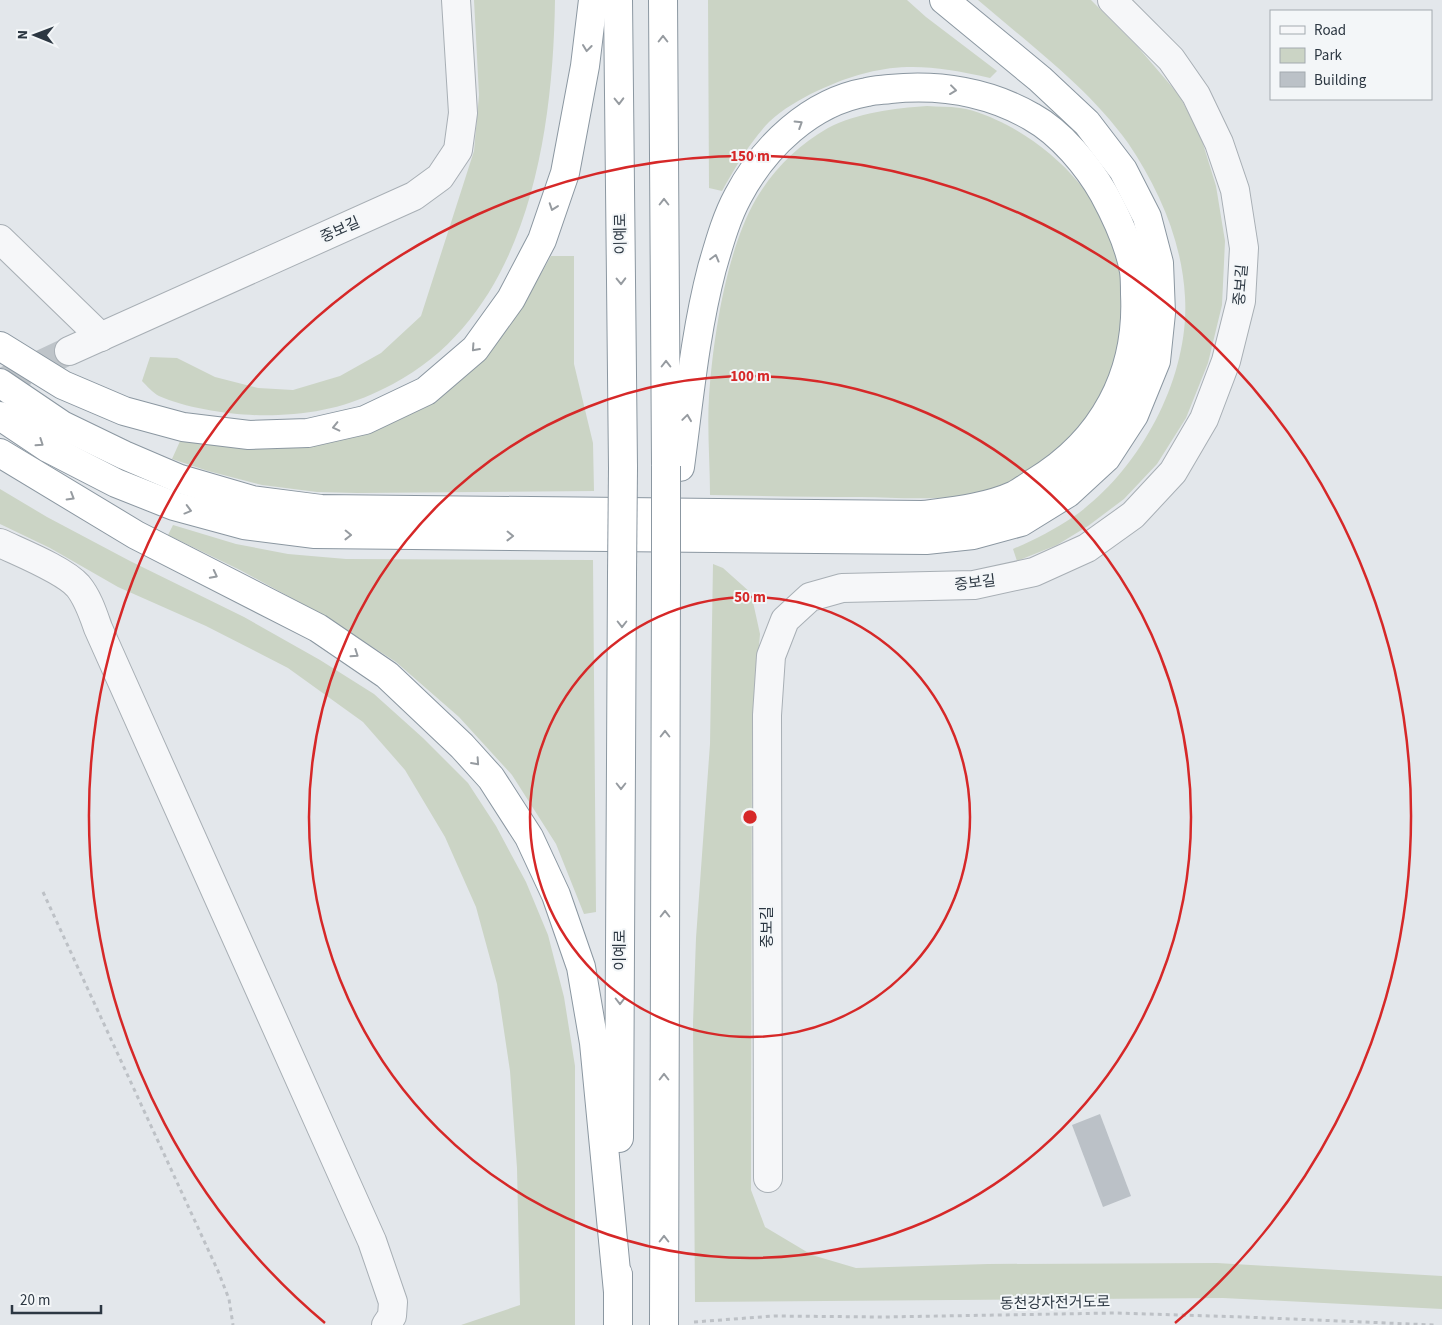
<svg xmlns="http://www.w3.org/2000/svg" width="1442" height="1325" font-family="'Source Sans 3','Noto Sans KR',sans-serif">
<rect width="100%" height="100%" fill="#e3e7eb"/>
<g fill="#cbd4c5">
<path d="M474,0H555C553,138 527,313 393,384C353,405 322,413 278,415C244,417 190,410 159,396C153,393 147,386 142,381L150,357L177,358L215,377L258,388L293,390L340,376L381,353L421,316L474,151L479,95Z"/>
<path d="M708,0H907L926,17L997,71L990,78C922,62 881,61 817,91C800,99 783,109 769,122C750,142 736,166 722,191L709,188Z"/>
<path d="M978,0H1091L1137,46L1179,95L1200,134L1216,186L1225,241L1222,305L1208,363L1186,418L1157,464L1124,499L1088,526L1057,545L1017,561L1013,549C1034,540 1054,530 1073,517C1139,472 1190,378 1185,297C1182,241 1159,189 1128,143C1088,87 1030,45 978,0Z"/>
<path d="M927,106C938,107 949,106 960,108C976,110 993,118 1007,125C1065,156 1112,210 1122,276C1124,290 1122,305 1121,318C1120,374 1093,425 1048,457C1036,466 1023,478 1010,484C964,503 910,498 861,497C811,497 760,496 710,495C710,463 707,429 709,397C713,338 726,251 756,199C773,170 798,145 828,128C857,113 894,108 927,106Z"/>
<polygon points="551,256 574,256 574,364 593,443 594,491 357,493 317,492 262,485 208,471 172,459 181,439 226,446 273,449 320,445 372,431 415,412 458,382 493,347 521,309"/>
<polygon points="0,489 47,517 130,561 244,617 320,660 374,694 423,738 468,783 496,826 526,882 548,935 564,997 575,1066 575,1325 461,1325 520,1305 517,1168 510,1071 497,984 476,907 445,837 405,770 363,722 288,668 206,626 118,587 50,548 0,524"/>
<polygon points="173,525 236,544 288,554 346,559 593,560 596,912 584,914 556,844 512,775 459,717 396,662 321,614 240,570 168,535"/>
<polygon points="713,564 723,568 751,593 760,634 752,727 751,1190 765,1227 812,1255 856,1268 988,1264 1217,1263 1442,1276 1442,1309 1223,1298 695,1302 693,1023 696,938 710,744"/>
</g>
<polygon fill="#bbc1c7" points="1100,1114 1131,1196 1103,1207 1072,1125"/>
<g fill="none" stroke-linecap="round" stroke-linejoin="round">
<polyline stroke="#bec4c9" stroke-width="28" stroke-dasharray="28 14" stroke-linecap="butt" points="0,383 69,351"/>
<defs>
<g id="minor">
<polyline points="0,239 101,337"/>
<polyline points="69,351 414,196 440,177 458,150 463,113 456,0"/>
<path d="M0,543C21,553 64,570 78,586C88,598 93,614 98,628L372,1241L393,1302L392,1316L386,1325"/>
<polyline points="768,1178 767,715 771,656 785,620 810,597 842,588 974,585 1034,572 1087,548 1133,515 1173,472 1204,419 1226,361 1241,301 1244,248 1235,190 1219,143 1196,95 1171,59 1112,0"/>
</g>
<g id="highway">
<polyline points="618,0 623,468"/>
<polyline points="663,0 666,464"/>
<polyline points="0,346 63,385 124,411 183,427 249,435 308,433 365,420 426,391 475,349 511,299 542,240 565,173 585,66 593,0"/>
<path d="M0,383L62,425L124,455L180,479L252,500L321,509L923,515C954,511 986,508 1015,495C1022,491 1029,486 1035,482C1103,441 1139,374 1135,294C1135,287 1135,278 1134,271C1129,243 1117,218 1104,194C1088,166 1061,133 1032,117C989,92 939,84 890,89C882,90 874,90 867,92C810,102 764,147 738,196C726,218 719,244 712,268C695,333 689,400 680,467"/>
<polyline points="0,416 48,448 116,483 174,506 244,525 315,534 926,540 973,535 1021,522 1068,493 1106,458 1134,415 1156,361 1161,313 1159,263 1147,217 1123,170 1087,123 1040,79 944,0"/>
<polyline points="0,453 136,535 318,628 387,675 462,746 491,778 529,837 556,895 581,967 594,1043 618,1292"/>
<polyline points="619,1138 622,575"/>
<polyline points="618,1274 618,1325"/>
<polyline points="664,1325 666,580"/>
</g>
</defs>
<use href="#minor" stroke="#a8afb5" stroke-width="30"/>
<use href="#highway" stroke="#8b97a1" stroke-width="30"/>
<g stroke="#bdc1c6" stroke-width="3" stroke-dasharray="4 4" stroke-linecap="butt">
<polyline points="43,892 218,1271 229,1299 233,1325"/>
<polyline points="694,1322 774,1316 883,1317 1115,1313 1244,1317 1434,1325"/>
</g>
<use href="#minor" stroke="#f6f7f9" stroke-width="28"/>
<use href="#highway" stroke="#fff" stroke-width="28"/>
<defs>
<g id="highway-bridge">
<polyline points="622,575 623,468"/>
<polyline points="666,580 666,466"/>
</g>
</defs>
<use href="#highway-bridge" stroke="#8b97a1" stroke-width="30" stroke-linecap="butt"/>
<use href="#highway-bridge" stroke="#fff" stroke-width="28"/>
</g>
<defs><path id="oneway-chevron" d="M-2-3.5L2.5 0L-2 3.5" fill="none" stroke-width="1.6" stroke-linecap="round" stroke-linejoin="round" transform="scale(1.25)"/></defs>
<g stroke="#969ba0">
<use href="#oneway-chevron" transform="translate(663 39) rotate(-90)"/>
<use href="#oneway-chevron" transform="translate(587 48) rotate(97)"/>
<use href="#oneway-chevron" transform="translate(953 90) rotate(7)"/>
<use href="#oneway-chevron" transform="translate(619 101) rotate(89)"/>
<use href="#oneway-chevron" transform="translate(799 124) rotate(-32)"/>
<use href="#oneway-chevron" transform="translate(664 202) rotate(-90)"/>
<use href="#oneway-chevron" transform="translate(553 207) rotate(109)"/>
<use href="#oneway-chevron" transform="translate(715 258) rotate(-75)"/>
<use href="#oneway-chevron" transform="translate(621 281) rotate(89)"/>
<use href="#oneway-chevron" transform="translate(475 348) rotate(132)"/>
<use href="#oneway-chevron" transform="translate(666 364) rotate(-90)"/>
<use href="#oneway-chevron" transform="translate(687 418) rotate(-82)"/>
<use href="#oneway-chevron" transform="translate(336 427) rotate(167)"/>
<use href="#oneway-chevron" transform="translate(40 443) rotate(34)"/>
<use href="#oneway-chevron" transform="translate(71 497) rotate(31)"/>
<use href="#oneway-chevron" transform="translate(188 510) rotate(15)"/>
<use href="#oneway-chevron" transform="translate(348 535) rotate(1)"/>
<use href="#oneway-chevron" transform="translate(510 536) rotate(1)"/>
<use href="#oneway-chevron" transform="translate(214 575) rotate(27)"/>
<use href="#oneway-chevron" transform="translate(622 624) rotate(90)"/>
<use href="#oneway-chevron" transform="translate(355 654) rotate(34)"/>
<use href="#oneway-chevron" transform="translate(665 734) rotate(-90)"/>
<use href="#oneway-chevron" transform="translate(476 762) rotate(48)"/>
<use href="#oneway-chevron" transform="translate(621 786) rotate(90)"/>
<use href="#oneway-chevron" transform="translate(665 914) rotate(-90)"/>
<use href="#oneway-chevron" transform="translate(620 1001) rotate(90)"/>
<use href="#oneway-chevron" transform="translate(664 1077) rotate(-90)"/>
<use href="#oneway-chevron" transform="translate(664 1239) rotate(-90)"/>
</g>
<g fill="none" stroke="#d62828" stroke-width="2.5">
<circle cx="750" cy="817" r="220"/>
<circle cx="750" cy="817" r="441"/>
<path d="M325 1323A661 661 0 1 1 1175 1323"/>
</g>
<g text-anchor="middle" dominant-baseline="central" stroke-width="4" stroke-linejoin="round" paint-order="stroke">
<g font-size="15" fill="#2c3742" stroke="#f3f6f8">
<text transform="translate(340 230) rotate(-24)">중보길</text>
<text transform="translate(621 234) rotate(-91)">이예로</text>
<text transform="translate(1241 285) rotate(-85)">중보길</text>
<text transform="translate(975 583) rotate(-7)">중보길</text>
<text transform="translate(767 927) rotate(-90)">중보길</text>
<text transform="translate(620 950) rotate(-90)">이예로</text>
<text transform="translate(1055 1303) rotate(-1)">동천강자전거도로</text>
</g>
</g>
<circle cx="750" cy="817" r="8" fill="#d62828" stroke="#f3f6f8" stroke-width="2.5"/>
<g font-size="15" text-anchor="middle" font-weight="bold" fill="#d62828" stroke="#f3f6f8" stroke-width="4" stroke-linejoin="round" paint-order="stroke">
<text x="750" y="161">150 m</text>
<text x="750" y="381">100 m</text>
<text x="750" y="602">50 m</text>
</g>
<rect x="1270" y="10" width="162" height="90" fill="#f3f6f8" stroke="#a3aaaf"/>
<rect x="1280" y="26" width="25" height="8" fill="#f6f7f9" stroke="#a3aaaf"/>
<text x="1314" y="35" font-size="15" fill="#2c3742">Road</text>
<rect x="1280" y="48" width="25" height="15" fill="#cbd4c5" stroke="#a3aaaf"/>
<text x="1314" y="60" font-size="15" fill="#2c3742">Park</text>
<rect x="1280" y="72" width="25" height="15" fill="#bbc1c7" stroke="#a3aaaf"/>
<text x="1314" y="85" font-size="15" fill="#2c3742">Building</text>
<g transform="translate(35 35) rotate(271)" stroke="#f3f6f8" stroke-width="4" paint-order="stroke">
<path d="M0-4L9 19L0 12L-9 19Z" fill="#2c3742"/>
<text y="-8" font-size="14" font-weight="bold" text-anchor="middle" fill="#2c3742">N</text>
</g>
<path d="M12 1305v8h89v-8" fill="none" stroke="#2c3742" stroke-width="2.5"/>
<text x="20" y="1305" font-size="15" fill="#2c3742" stroke="#f3f6f8" stroke-width="4" paint-order="stroke">20 m</text>
</svg>
